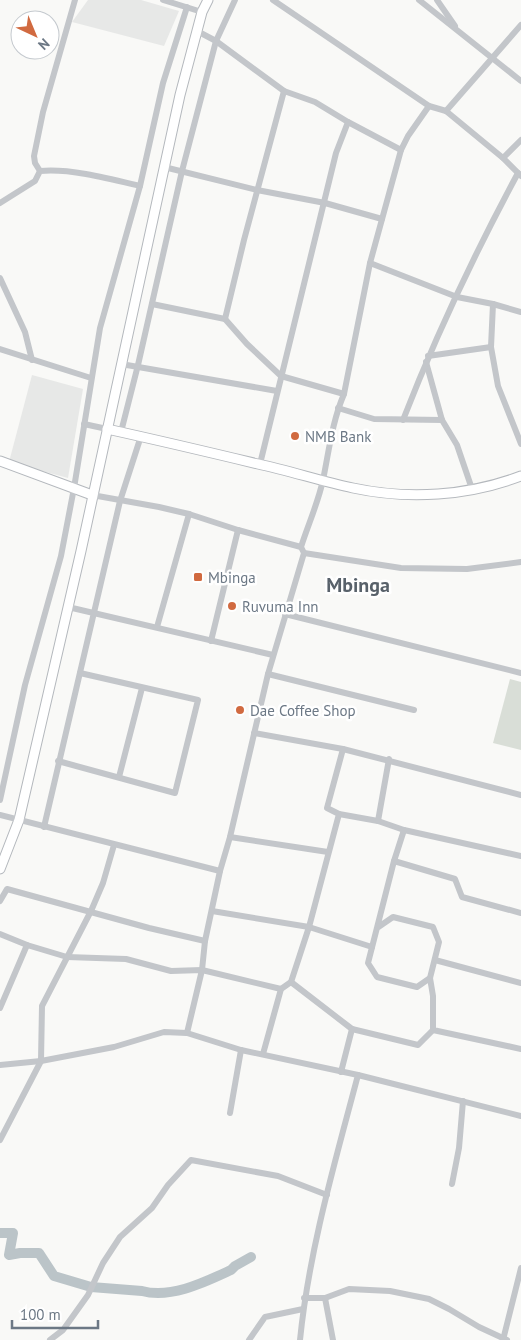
<svg xmlns="http://www.w3.org/2000/svg" width="521" height="1340" font-family="'PT Sans',sans-serif">
<rect width="100%" height="100%" fill="#f9f9f7"/>
<g fill="#e7e8e7">
<polygon points="88,0 141,0 179,11 164,46 72,22"/>
<polygon points="32,375 83,389 68,478 9,462"/>
</g>
<polygon fill="#d9ded7" points="510,679 521,682 521,750 493,743"/>
<g fill="none" stroke-linecap="round" stroke-linejoin="round">
<path stroke="#bbc4c8" stroke-width="10" d="M0,1233H13L9,1255L20,1253H39L54,1276L91,1287L142,1291C171,1299 205,1282 231,1270L235,1266L251,1257"/>
<defs>
<g id="secondary">
<path d="M107,429C157,440 208,452 258,464C290,471 321,481 353,488C409,500 468,496 521,476"/>
<polyline points="0,461 92,495"/>
<polyline points="0,869 19,820 81,551 180,95 202,12 208,0"/>
</g>
</defs>
<use href="#secondary" stroke="#b4b8bd" stroke-width="11"/>
<g stroke="#c3c6ca" stroke-width="6">
<polyline points="163,0 202,12"/>
<polyline points="273,0 429,106 446,111 503,158 521,176"/>
<polyline points="419,0 521,81"/>
<polyline points="437,0 455,26"/>
<polyline points="197,31 216,41 284,91 315,102 348,122 401,150"/>
<polyline points="446,111 521,25"/>
<polyline points="503,158 521,140"/>
<polyline points="164,167 257,190 325,203 382,219"/>
<polyline points="40,171 35,163 34,156 43,112 75,0"/>
<path d="M0,203L35,181L40,171C70,168 111,179 140,186"/>
<polyline points="370,263 457,297 493,304 521,312"/>
<polyline points="0,278 25,332 32,360"/>
<polyline points="152,304 225,319 244,240 284,91"/>
<polyline points="493,304 491,347 498,386 521,444"/>
<polyline points="225,319 247,344 281,376 344,394"/>
<polyline points="0,349 91,378"/>
<polyline points="428,356 491,347"/>
<polyline points="426,362 442,420 457,445 472,489"/>
<polyline points="121,364 277,391"/>
<polyline points="338,408 374,419 442,420"/>
<path d="M403,420C436,335 475,253 518,173"/>
<polyline points="84,424 107,429"/>
<polyline points="121,432 138,365 182,171 216,41 235,0"/>
<polyline points="260,464 336,153 348,122"/>
<polyline points="92,495 159,507 189,514 238,530 301,547"/>
<polyline points="304,553 401,568 467,569 521,562"/>
<polyline points="68,607 273,655"/>
<polyline points="285,614 521,673"/>
<polyline points="157,627 189,514"/>
<polyline points="211,641 238,530"/>
<polyline points="268,674 414,710"/>
<polyline points="254,733 343,749 521,795"/>
<polyline points="58,761 175,793 198,700 80,673"/>
<polyline points="119,777 142,688"/>
<polyline points="0,800 25,685 61,556 74,488 100,328 140,186 163,83 187,7"/>
<polyline points="339,814 378,821 404,830 521,856"/>
<polyline points="0,815 220,871"/>
<polyline points="378,821 389,759"/>
<polyline points="44,827 120,501 141,436"/>
<polyline points="230,837 328,852"/>
<polyline points="394,861 455,879 462,897 521,913"/>
<polyline points="0,901 7,889 149,928 205,941"/>
<polyline points="212,911 309,927 372,947"/>
<polyline points="377,928 393,917 433,927 439,942 430,978 417,987 377,977 368,963 394,861 404,830"/>
<polyline points="0,934 27,945 67,957 126,959 171,971 202,970 281,989"/>
<polyline points="435,960 521,983"/>
<polyline points="430,978 433,996 433,1030 521,1049"/>
<polyline points="291,982 352,1029 418,1045 433,1030"/>
<polyline points="0,1008 27,945"/>
<path d="M187,1033L202,970L205,941L220,871L230,837L268,674L304,553L301,547C308,525 318,503 323,480C329,451 332,422 344,394L370,263L401,150L408,136L429,106"/>
<polyline points="263,1054 281,989 291,982 309,927 339,814 327,808 343,749"/>
<polyline points="0,1065 41,1061 114,1047 164,1032 187,1033 241,1050 358,1075 521,1116"/>
<polyline points="341,1072 352,1029"/>
<polyline points="230,1113 241,1050"/>
<polyline points="0,1140 41,1061 42,1006 91,911 103,883 114,845"/>
<polyline points="452,1184 459,1148 463,1101"/>
<polyline points="304,1298 325,1298 349,1289 390,1291 429,1299 449,1309 479,1327 507,1340"/>
<polyline points="325,1298 333,1340"/>
<polyline points="50,1340 63,1330 88,1295 103,1263 120,1237 152,1208 168,1185 191,1160 278,1176 327,1195"/>
<polyline points="249,1340 265,1317 303,1309"/>
<path d="M300,1340C309,1250 335,1162 358,1075"/>
<polyline points="503,1340 521,1268"/>
</g>
<use href="#secondary" stroke="#fff" stroke-width="9"/>
</g>
<g fill="#d16a40" stroke="#fff" stroke-width="2">
<circle cx="295" cy="436" r="5"/>
<rect x="193" y="572" width="10" height="10" rx="2.5"/>
<circle cx="232" cy="606" r="5"/>
<circle cx="240" cy="710" r="5"/>
</g>
<g text-anchor="middle" dominant-baseline="central" stroke-width="5" stroke-linejoin="round" paint-order="stroke">
<g font-size="15" fill="#6c7885" stroke="#fff" text-anchor="start">
<text x="305" y="436">NMB Bank</text>
<text x="208" y="577">Mbinga</text>
<text x="242" y="606">Ruvuma Inn</text>
<text x="250" y="710">Dae Coffee Shop</text>
</g>
<g font-size="20" font-weight="bold" fill="#59626b" stroke="#fff">
<text x="358" y="585">Mbinga</text>
</g>
</g>
<g transform="translate(35 35) rotate(136)"><circle r="24" fill="#ffffff" stroke="#c4c9ce"/>
<path d="M0-4L9 19L0 12L-9 19Z" fill="#d16a40"/>
<text y="-8" font-size="14" font-weight="bold" text-anchor="middle" fill="#6c7885">N</text>
</g>
<path d="M12 1320v8h86v-8" fill="none" stroke="#6c7885" stroke-width="2.5"/>
<text x="20" y="1320" font-size="15" fill="#6c7885" stroke="#ffffff" stroke-width="4" paint-order="stroke">100 m</text>
</svg>
